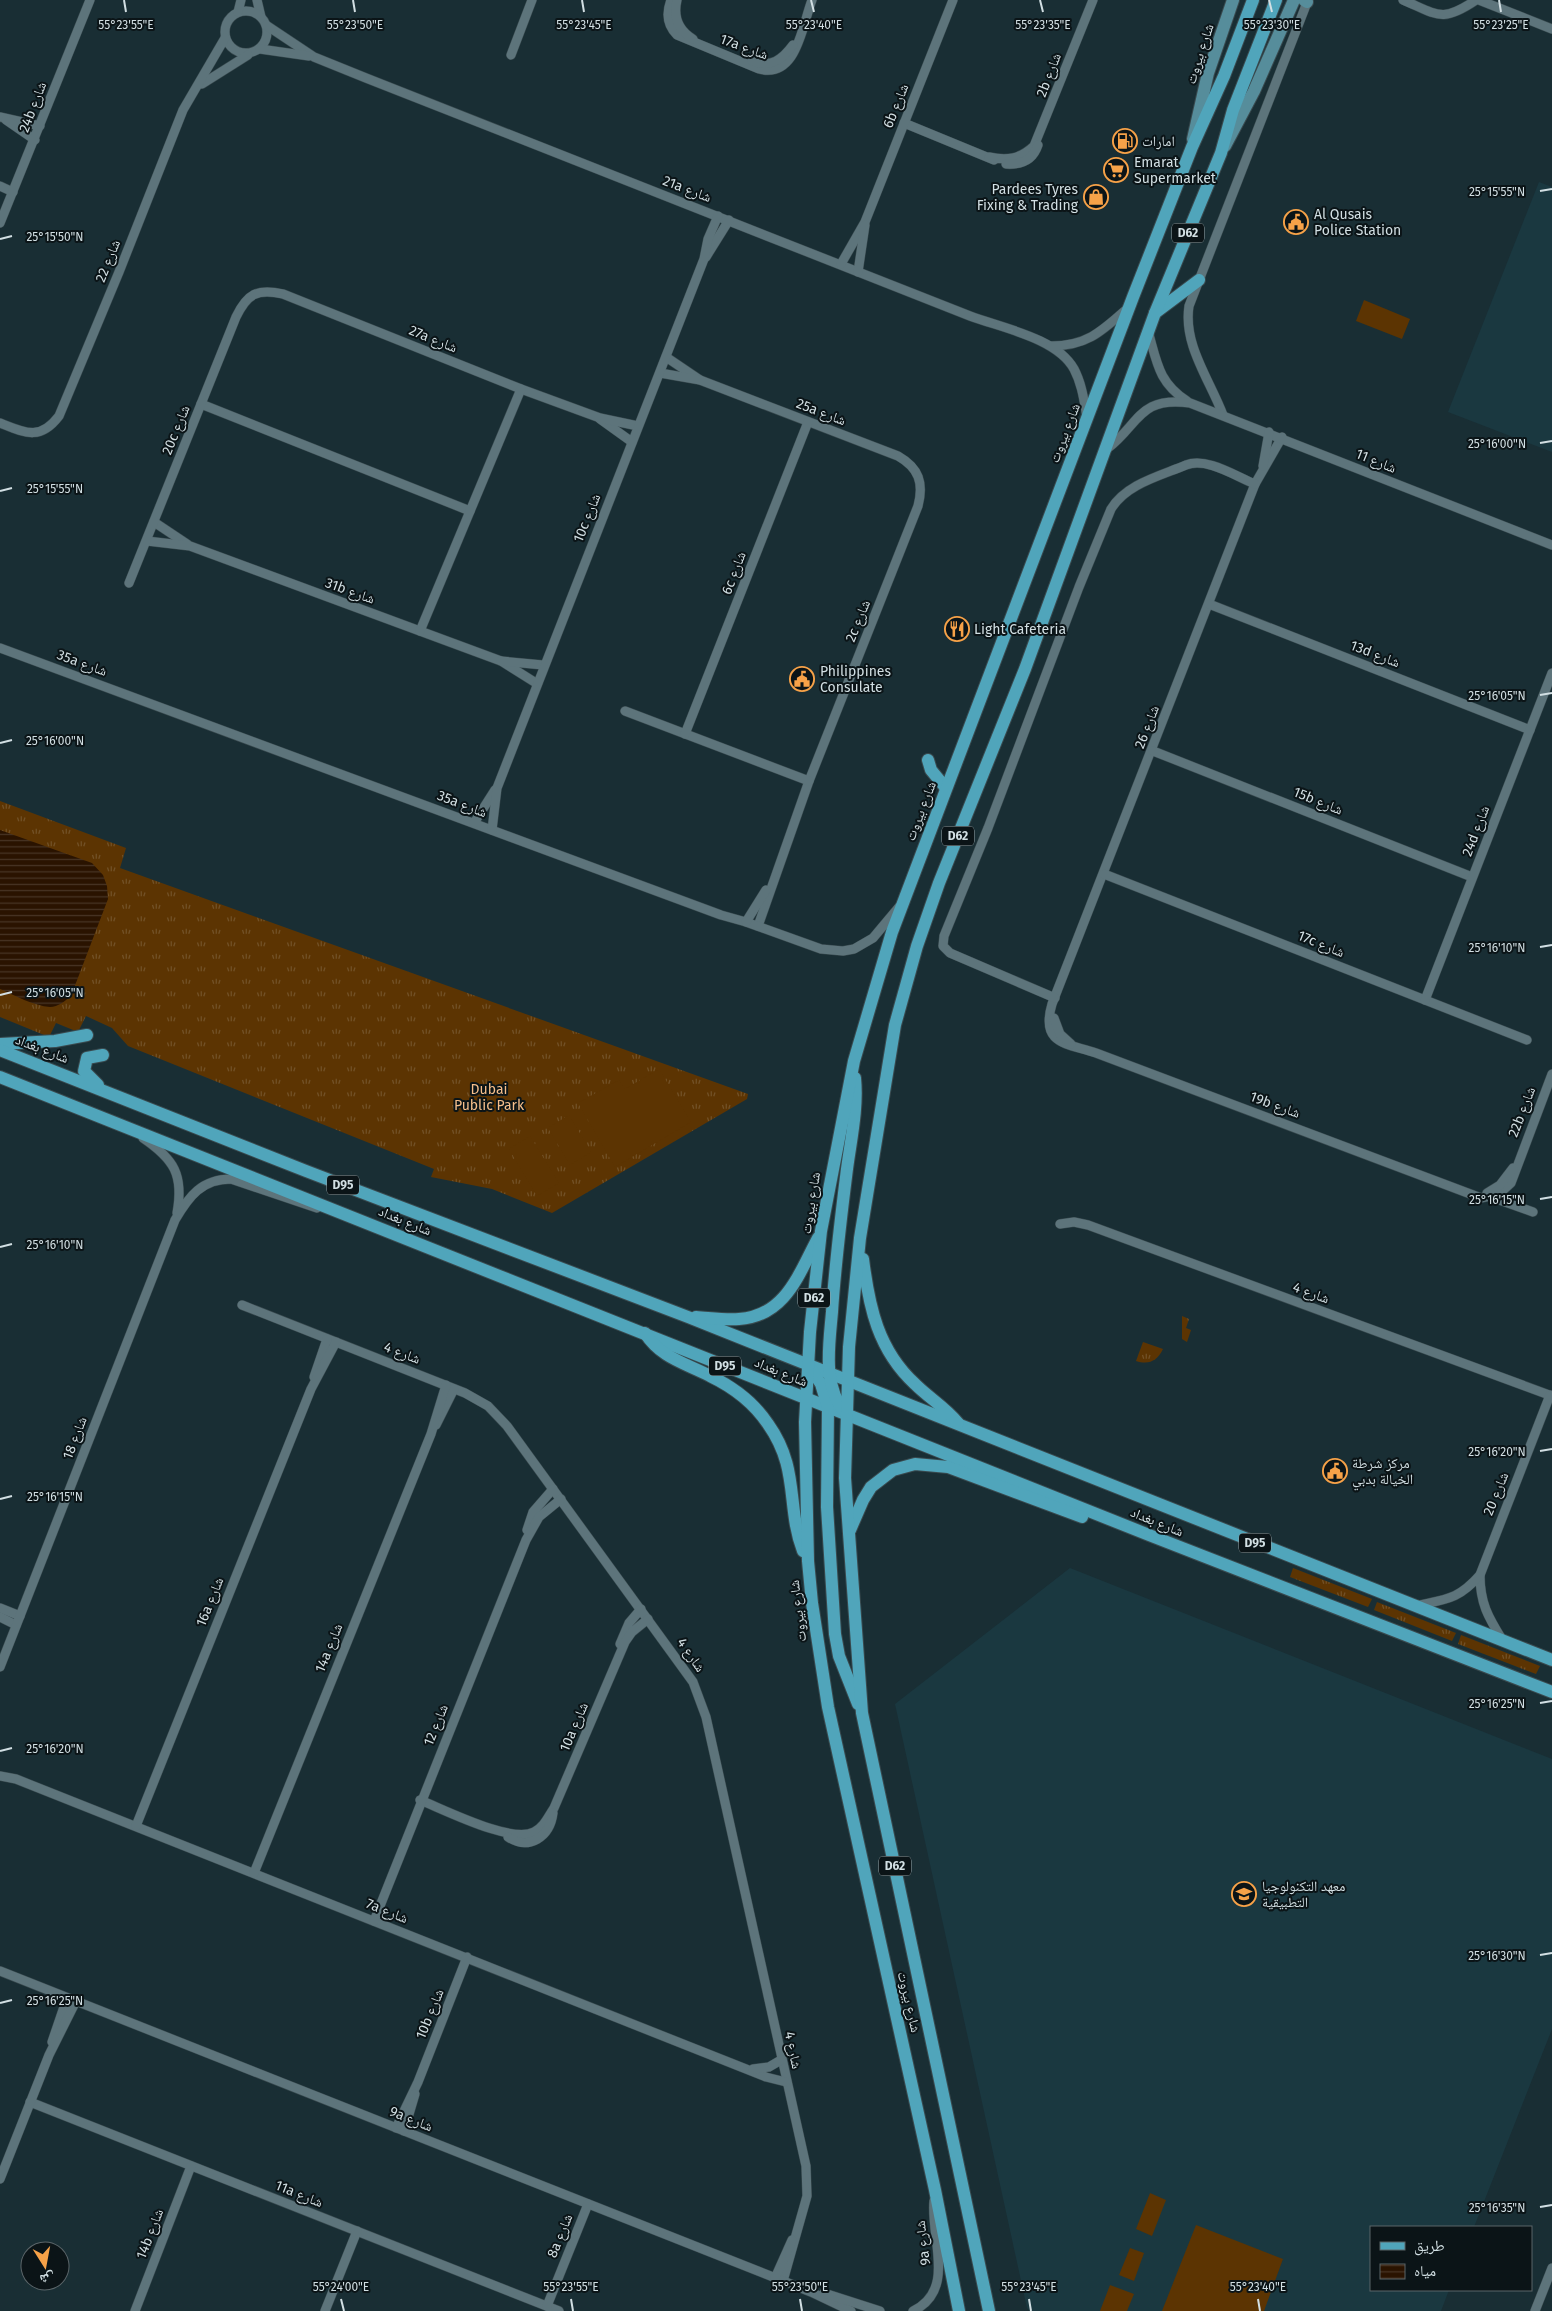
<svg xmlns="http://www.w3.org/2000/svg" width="1552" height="2311" font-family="'Fira Sans','Noto Naskh Arabic',sans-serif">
<defs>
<pattern id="grass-tufts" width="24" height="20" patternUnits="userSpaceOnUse" patternTransform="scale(1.25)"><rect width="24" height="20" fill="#5c3402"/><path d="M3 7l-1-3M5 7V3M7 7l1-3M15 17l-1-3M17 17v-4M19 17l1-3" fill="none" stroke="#725127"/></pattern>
<pattern id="water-rules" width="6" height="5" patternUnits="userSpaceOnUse" patternTransform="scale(1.25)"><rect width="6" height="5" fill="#2a1300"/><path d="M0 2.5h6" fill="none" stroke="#483525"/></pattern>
</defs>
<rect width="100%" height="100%" fill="#192e34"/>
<g fill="#1a3840">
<polygon points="1539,182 1552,187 1552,452 1448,412"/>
<polygon points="1070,1568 1552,1759 1552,2029 1474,2227 1371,2227 1371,2290 1449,2290 1441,2311 1030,2311 1027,2308 895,1704"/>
</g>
<g fill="url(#grass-tufts)">
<polygon points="0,801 126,848 120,868 748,1094 747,1099 552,1213 492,1189 431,1177 434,1169 128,1046 112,1028 86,1016 78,1032 56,1023 49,1037 0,1017"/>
<polygon points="1182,1316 1189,1319 1186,1328 1191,1330 1187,1342 1182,1339"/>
<path d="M1143,1342L1163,1349C1157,1361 1149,1365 1136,1361Z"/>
<polygon points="1293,1568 1372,1599 1368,1607 1290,1577"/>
<polygon points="1377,1602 1456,1633 1452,1641 1374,1610"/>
<polygon points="1461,1635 1540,1666 1536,1674 1458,1644"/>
</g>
<g fill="#5c3402">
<polygon points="1364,300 1410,319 1402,339 1356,321"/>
<polygon points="659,1069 691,1122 615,1167 578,1103 619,1080 625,1089"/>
<polygon points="569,1115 591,1152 570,1165 548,1128"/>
<polygon points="530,1136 559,1183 537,1196 509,1149"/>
<polygon points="1150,2193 1166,2200 1152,2236 1136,2229"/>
<polygon points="1196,2225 1283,2259 1264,2311 1162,2311"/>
<polygon points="1130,2248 1144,2253 1134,2281 1119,2275"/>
<polygon points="1110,2285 1134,2294 1127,2311 1100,2311"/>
</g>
<path fill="url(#water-rules)" d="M0,830L92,863L103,875L107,886L108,899L71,996C65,1001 58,1007 50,1007C34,1006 14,995 0,989Z"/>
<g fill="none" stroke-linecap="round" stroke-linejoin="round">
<defs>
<g id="street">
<polyline points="257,0 261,17"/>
<path d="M671,0C666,13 667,25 677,35L759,69C797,79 802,26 812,0"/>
<path d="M677,0C673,17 678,30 693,39"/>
<path d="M1403,0C1438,15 1442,23 1476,0"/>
<polyline points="1479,0 1552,29"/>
<circle cx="246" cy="32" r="21"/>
<polyline points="238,12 241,0"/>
<path d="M266,25L314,57L366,78L970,316C1002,328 1057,338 1074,369C1082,384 1084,401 1087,417"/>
<polyline points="260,49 309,56"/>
<polyline points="511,55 532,0"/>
<path d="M752,61C771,68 782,60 793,45"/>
<polyline points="202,84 248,55"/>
<polyline points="0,117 40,126"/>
<polyline points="6,120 35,140"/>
<polyline points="904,123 994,160"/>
<path d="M989,157C1007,161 1020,159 1034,146L1093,0"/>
<path d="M1006,164C1021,165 1033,160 1038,145"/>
<polyline points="0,186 13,192"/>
<polyline points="0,223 90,0"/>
<polyline points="706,257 729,220"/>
<polyline points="841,264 865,222 953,0"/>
<polyline points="858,272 865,225"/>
<path d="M1148,331C1157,362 1158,382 1187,401"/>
<path d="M1051,346C1088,346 1103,330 1129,307"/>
<polyline points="666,357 700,380"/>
<path d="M660,373L700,380L898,456C919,468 924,483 918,506L809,781L758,926"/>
<polyline points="201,404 470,511"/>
<path d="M1223,415C1210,380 1183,345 1189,306L1308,0"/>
<polyline points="600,419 632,442"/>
<path d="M0,423C25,433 40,441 59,416L119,272L183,110L225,38"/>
<path d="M1282,437L1255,484L1052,1004C1040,1045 1067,1043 1096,1053L1481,1198L1499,1194L1511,1183L1552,1074"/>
<path d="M1107,449C1140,424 1138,396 1190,403L1552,545"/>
<polyline points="1263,466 1269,432"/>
<polyline points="154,522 187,544"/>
<polyline points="147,541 190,546 501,661 536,683"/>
<path d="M129,583L236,317C247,294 257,288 283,294L521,389L600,418L638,426"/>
<polyline points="1209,604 1530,730"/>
<polyline points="420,631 521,389"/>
<polyline points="0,648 721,915 746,922 821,949 843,951 854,949 873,938 899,907"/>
<polyline points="501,661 543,665"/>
<polyline points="625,711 809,781"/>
<polyline points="685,734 808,422"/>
<polyline points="1153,751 1472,877"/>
<polyline points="474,823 495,790"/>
<polyline points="492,830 497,788 704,259 708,239 718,216"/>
<polyline points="1104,874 1527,1040"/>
<polyline points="746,922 766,890"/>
<path d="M1055,998L950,953L943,946L944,936L988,828L1079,587L1111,509C1126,484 1160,476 1186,465C1207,457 1235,476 1255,484"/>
<polyline points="1425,1000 1552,673"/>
<polyline points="1054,1018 1060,1034 1071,1044"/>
<path d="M143,1138C174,1159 184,1175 177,1213"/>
<polyline points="1487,1193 1500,1185 1513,1168"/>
<polyline points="1491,1197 1533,1212"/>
<polyline points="1060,1224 1074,1222 1088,1225 1552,1396"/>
<polyline points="242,1305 465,1393 488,1406 507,1426 693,1682 706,1717 806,2166 807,2196 783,2281"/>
<polyline points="314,1377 327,1339"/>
<polyline points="436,1425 454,1389"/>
<polyline points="527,1530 533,1512 553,1489"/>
<path d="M1480,1575C1480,1603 1488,1617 1503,1641"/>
<path d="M1415,1606C1446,1599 1458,1600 1480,1575L1550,1395"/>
<polyline points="0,1608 20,1616"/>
<polyline points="0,1617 16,1625"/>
<polyline points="620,1644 629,1623 641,1609"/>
<path d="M0,1667L175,1220C189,1196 202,1179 231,1179L317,1208"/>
<polyline points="0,1776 16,1779 766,2077 786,2082"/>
<path d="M420,1800C445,1810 512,1844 534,1832C544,1827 548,1817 554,1808L625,1642L632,1632L648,1619"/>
<polyline points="136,1826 311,1389 336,1342"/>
<path d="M508,1837C529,1851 550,1837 553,1813"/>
<polyline points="254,1873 431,1434 446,1385"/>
<polyline points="374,1921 526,1540 539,1517 561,1499"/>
<polyline points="0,1971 811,2292 851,2311"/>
<polyline points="52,2042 67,1998"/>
<polyline points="753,2069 769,2067 781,2060"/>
<polyline points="30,2102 559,2311"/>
<polyline points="396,2128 418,2082 467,1957"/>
<polyline points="404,2131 415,2094"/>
<polyline points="0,2179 49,2055 76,2001"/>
<polyline points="775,2278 792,2240"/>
<polyline points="824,2293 880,2311"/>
<polyline points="547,2306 588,2204"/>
<polyline points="135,2311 191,2166"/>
<polyline points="325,2311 357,2231"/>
<path d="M913,2311C957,2290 930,2238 934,2201"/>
<polyline points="1535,2311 1552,2268"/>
</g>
<g id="secondary">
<polyline points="1304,0 1307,2"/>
<polyline points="1193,139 1208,73 1233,0"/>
<polyline points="1225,146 1254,91 1294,0"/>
</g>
<g id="primary">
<polyline points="1155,313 1199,280"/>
<polyline points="928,760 931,770 945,787"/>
<polyline points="0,1044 55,1041 87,1035"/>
<polyline points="0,1050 306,1171 688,1317 1552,1660"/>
<polyline points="0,1077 1149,1535 1552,1692"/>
<polyline points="98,1085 84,1071 87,1058 103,1055"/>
<path d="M863,1259C869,1307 878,1350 915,1384C929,1398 945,1407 958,1423"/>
<path d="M696,1317C711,1318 725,1320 739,1319C786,1316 799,1273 818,1238"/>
<path d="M645,1333C661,1358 685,1363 710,1376C733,1387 754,1403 768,1424C800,1469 786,1506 803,1551"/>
<polyline points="809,1366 821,1384 828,1407 827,1507 835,1634 839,1656 858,1704"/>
<path d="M846,1414C822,1386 829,1347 832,1312C835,1264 841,1217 847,1169C851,1139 858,1108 855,1078"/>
<polyline points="850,1530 863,1500 871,1487 893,1470 915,1464 948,1467 1082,1517"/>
<polyline points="959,2311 935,2190 828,1707 812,1603 808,1561 805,1422 810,1332 821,1231 854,1061 892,932 1133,297 1192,147 1224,76 1253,0"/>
<polyline points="989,2311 862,1713 845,1478 849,1347 860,1238 895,1025 917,946 939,883 1025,669 1155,313 1221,153 1233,110 1276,0"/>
</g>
</defs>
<use href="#street" stroke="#394a4f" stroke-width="10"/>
<use href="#secondary" stroke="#394a4f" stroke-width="14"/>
<use href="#primary" stroke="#394a4f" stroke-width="14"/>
<use href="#street" stroke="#5d747b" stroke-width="9"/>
<use href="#secondary" stroke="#568d9b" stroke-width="12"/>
<use href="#primary" stroke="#50a5bb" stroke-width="12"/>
</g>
<path fill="none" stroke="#d2dfe3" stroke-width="2" d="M124,0L126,12M353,0L355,12M582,0L584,12M811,0L814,12M1040,0L1043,12M1269,0L1272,12M1499,0L1501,12M1540,191L1552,189M0,239L12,236M1540,443L1552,441M0,491L12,488M1540,695L1552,693M0,743L12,740M1540,947L1552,945M0,995L12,992M1540,1199L1552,1197M0,1247L12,1244M1540,1451L1552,1449M0,1499L12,1496M1540,1703L1552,1701M0,1751L12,1748M1540,1955L1552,1953M0,2003L12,2000M1540,2207L1552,2205M341,2299L344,2311M571,2299L573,2311M800,2299L802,2311M1029,2299L1031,2311M1258,2299L1260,2311"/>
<defs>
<symbol id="fuel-ring" viewBox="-11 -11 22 22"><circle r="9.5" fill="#0b1417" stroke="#f7a248" stroke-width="1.5"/><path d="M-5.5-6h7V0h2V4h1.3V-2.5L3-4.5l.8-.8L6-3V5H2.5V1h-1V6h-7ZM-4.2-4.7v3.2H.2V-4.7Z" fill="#f7a248"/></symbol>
<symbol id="supermarket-ring" viewBox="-11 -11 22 22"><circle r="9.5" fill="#0b1417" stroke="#f7a248" stroke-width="1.5"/><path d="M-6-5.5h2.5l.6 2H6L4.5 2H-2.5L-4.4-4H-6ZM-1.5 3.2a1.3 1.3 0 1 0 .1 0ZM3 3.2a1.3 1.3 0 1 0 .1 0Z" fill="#f7a248"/></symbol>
<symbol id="shop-ring" viewBox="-11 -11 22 22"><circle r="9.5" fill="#0b1417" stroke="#f7a248" stroke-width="1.5"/><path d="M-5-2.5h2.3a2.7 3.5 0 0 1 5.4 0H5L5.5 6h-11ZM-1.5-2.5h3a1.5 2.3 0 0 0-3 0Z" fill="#f7a248"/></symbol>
<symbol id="civic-ring" viewBox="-11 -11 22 22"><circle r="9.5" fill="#0b1417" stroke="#f7a248" stroke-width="1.5"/><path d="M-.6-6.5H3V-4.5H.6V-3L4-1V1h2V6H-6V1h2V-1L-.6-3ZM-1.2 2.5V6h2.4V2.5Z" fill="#f7a248"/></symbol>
<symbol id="restaurant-ring" viewBox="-11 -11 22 22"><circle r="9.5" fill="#0b1417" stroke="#f7a248" stroke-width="1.5"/><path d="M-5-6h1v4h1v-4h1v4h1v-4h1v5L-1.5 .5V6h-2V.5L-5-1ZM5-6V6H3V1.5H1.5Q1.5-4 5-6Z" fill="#f7a248"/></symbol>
<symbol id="university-ring" viewBox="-11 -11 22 22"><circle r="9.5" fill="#0b1417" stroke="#f7a248" stroke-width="1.5"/><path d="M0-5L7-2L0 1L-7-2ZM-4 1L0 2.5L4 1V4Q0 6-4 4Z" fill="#f7a248"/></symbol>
</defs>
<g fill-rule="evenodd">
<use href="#fuel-ring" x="1111" y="127" width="28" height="28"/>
<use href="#supermarket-ring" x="1102" y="156" width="28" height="28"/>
<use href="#shop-ring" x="1082" y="183" width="28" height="28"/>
<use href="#civic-ring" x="1282" y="208" width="28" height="28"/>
<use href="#restaurant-ring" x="943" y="615" width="28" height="28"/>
<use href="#civic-ring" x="788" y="665" width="28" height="28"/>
<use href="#civic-ring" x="1321" y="1457" width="28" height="28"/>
<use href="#university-ring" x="1230" y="1880" width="28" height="28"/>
</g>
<g text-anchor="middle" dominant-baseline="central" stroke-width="4" stroke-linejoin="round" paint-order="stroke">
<g fill="#0b1417" stroke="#96a2a6" stroke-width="1">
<rect x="1172" y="223.5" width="32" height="19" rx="4"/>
<rect x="942" y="826.5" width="32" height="19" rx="4"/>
<rect x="327" y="1175.5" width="32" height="19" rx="4"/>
<rect x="798" y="1288.5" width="32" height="19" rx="4"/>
<rect x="709" y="1356.5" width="32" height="19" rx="4"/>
<rect x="1239" y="1533.5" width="32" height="19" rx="4"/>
<rect x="879" y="1856.5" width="32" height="19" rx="4"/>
</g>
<g font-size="12" font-weight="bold" fill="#d2dfe3">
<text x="1188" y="233">D62</text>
<text x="958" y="836">D62</text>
<text x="343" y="1185">D95</text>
<text x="814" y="1298">D62</text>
<text x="725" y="1366">D95</text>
<text x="1255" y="1543">D95</text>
<text x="895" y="1866">D62</text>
</g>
<g font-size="14" fill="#d2dfe3" stroke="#0b1417">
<text transform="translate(744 47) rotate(20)">17a شارع</text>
<text transform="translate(1200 54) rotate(-72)">شارع بيروت</text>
<text transform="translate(1049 75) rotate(-69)">2b شارع</text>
<text transform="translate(896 106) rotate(-68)">6b شارع</text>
<text transform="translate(33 107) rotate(-69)">24b شارع</text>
<text transform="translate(687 189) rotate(21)">21a شارع</text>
<text transform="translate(108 261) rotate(-68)">شارع 22</text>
<text transform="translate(433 339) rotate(22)">27a شارع</text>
<text transform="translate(821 412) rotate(21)">25a شارع</text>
<text transform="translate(176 430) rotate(-68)">20c شارع</text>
<text transform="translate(1065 433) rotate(-69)">شارع بيروت</text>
<text transform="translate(1376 461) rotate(22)">شارع 11</text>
<text transform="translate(587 518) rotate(-68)">10c شارع</text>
<text transform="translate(734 573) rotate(-69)">6c شارع</text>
<text transform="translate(350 591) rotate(20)">31b شارع</text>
<text transform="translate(858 621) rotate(-68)">2c شارع</text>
<text transform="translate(1375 654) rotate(21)">13d شارع</text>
<text transform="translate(82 663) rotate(20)">35a شارع</text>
<text transform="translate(1147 727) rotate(-69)">شارع 26</text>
<text transform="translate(1318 801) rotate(22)">15b شارع</text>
<text transform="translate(462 804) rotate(21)">35a شارع</text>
<text transform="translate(921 811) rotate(-69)">شارع بيروت</text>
<text transform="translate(1476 831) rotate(-69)">24d شارع</text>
<text transform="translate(1321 944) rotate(22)">17c شارع</text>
<text transform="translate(42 1049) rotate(21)">شارع بغداد</text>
<text transform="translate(1275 1105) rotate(20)">19b شارع</text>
<text transform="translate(1522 1112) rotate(-69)">22b شارع</text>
<text transform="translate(811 1203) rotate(-81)">شارع بيروت</text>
<text transform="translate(405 1221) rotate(22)">شارع بغداد</text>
<text transform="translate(1311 1293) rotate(20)">شارع 4</text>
<text transform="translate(402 1353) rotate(21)">شارع 4</text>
<text transform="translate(781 1372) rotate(22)">شارع بغداد</text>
<text transform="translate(75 1438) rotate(-69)">شارع 18</text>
<text transform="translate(1496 1494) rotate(-68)">شارع 20</text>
<text transform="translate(1157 1522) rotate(22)">شارع بغداد</text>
<text transform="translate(210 1602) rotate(-68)">16a شارع</text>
<text transform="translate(798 1611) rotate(-97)">شارع بيروت</text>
<text transform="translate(329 1648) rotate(-68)">14a شارع</text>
<text transform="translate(691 1655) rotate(55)">شارع 4</text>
<text transform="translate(436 1725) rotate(-68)">شارع 12</text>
<text transform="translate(574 1727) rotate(-67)">10a شارع</text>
<text transform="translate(387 1911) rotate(22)">7a شارع</text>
<text transform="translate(909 2002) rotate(77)">شارع بيروت</text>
<text transform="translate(430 2014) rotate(-68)">10b شارع</text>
<text transform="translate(793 2050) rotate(78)">شارع 4</text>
<text transform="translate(411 2119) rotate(22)">9a شارع</text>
<text transform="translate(299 2194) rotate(22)">11a شارع</text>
<text transform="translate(150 2234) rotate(-69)">14b شارع</text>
<text transform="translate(560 2236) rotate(-68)">8a شارع</text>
<text transform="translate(923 2243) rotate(-97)">9a شارع</text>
</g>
<g font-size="14" fill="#d2dfe3" stroke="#0b1417" text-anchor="start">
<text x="1142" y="141">امارات</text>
<text x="1134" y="162">Emarat<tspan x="1134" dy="16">Supermarket</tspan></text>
<text x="1078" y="189" text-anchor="end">Pardees Tyres<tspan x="1078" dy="16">Fixing &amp; Trading</tspan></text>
<text x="1314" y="214">Al Qusais<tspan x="1314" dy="16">Police Station</tspan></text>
<text x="974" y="629">Light Cafeteria</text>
<text x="820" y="671">Philippines<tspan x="820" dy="16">Consulate</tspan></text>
<text x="1352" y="1463">مركز شرطة<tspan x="1352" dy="16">الخيالة بدبي</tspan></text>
<text x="1262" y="1886">معهد التكنولوجيا<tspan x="1262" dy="16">التطبيقية</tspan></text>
</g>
<g font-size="14" fill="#f6bf8b" stroke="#0b1417">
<text x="489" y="1089">Dubai<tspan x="489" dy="16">Public Park</tspan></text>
</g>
</g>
<g font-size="12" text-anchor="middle" fill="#d2dfe3" stroke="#0b1417" stroke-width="4" stroke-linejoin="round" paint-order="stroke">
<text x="126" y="29">55°23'55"E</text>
<text x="355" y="29">55°23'50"E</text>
<text x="584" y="29">55°23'45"E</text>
<text x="814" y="29">55°23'40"E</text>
<text x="1043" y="29">55°23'35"E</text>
<text x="1272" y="29">55°23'30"E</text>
<text x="1501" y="29">55°23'25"E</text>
<text x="1497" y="196">25°15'55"N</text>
<text x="55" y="241">25°15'50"N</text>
<text x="1497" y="448">25°16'00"N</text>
<text x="55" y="493">25°15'55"N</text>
<text x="1497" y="700">25°16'05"N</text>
<text x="55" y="745">25°16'00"N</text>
<text x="1497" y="952">25°16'10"N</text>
<text x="55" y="997">25°16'05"N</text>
<text x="1497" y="1204">25°16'15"N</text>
<text x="55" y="1249">25°16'10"N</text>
<text x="1497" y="1456">25°16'20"N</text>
<text x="55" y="1501">25°16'15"N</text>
<text x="1497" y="1708">25°16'25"N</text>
<text x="55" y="1753">25°16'20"N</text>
<text x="1497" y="1960">25°16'30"N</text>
<text x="55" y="2005">25°16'25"N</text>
<text x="1497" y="2212">25°16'35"N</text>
<text x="341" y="2291">55°24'00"E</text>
<text x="571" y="2291">55°23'55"E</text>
<text x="800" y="2291">55°23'50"E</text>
<text x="1029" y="2291">55°23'45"E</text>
<text x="1258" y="2291">55°23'40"E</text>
</g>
<rect x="1370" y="2226" width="162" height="65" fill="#0b1417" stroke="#5b6569"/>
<rect x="1380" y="2242" width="25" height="8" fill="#50a5bb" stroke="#5b6569"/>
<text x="1414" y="2251" font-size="15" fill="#d2dfe3">طريق</text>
<rect x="1380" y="2264" width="25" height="15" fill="url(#water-rules)" stroke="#5b6569"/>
<text x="1414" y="2276" font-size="15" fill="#d2dfe3">مياه</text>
<g transform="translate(45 2266) rotate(169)"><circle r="24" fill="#0b1417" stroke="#5b6569"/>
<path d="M0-4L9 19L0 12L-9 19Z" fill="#f7a248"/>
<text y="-8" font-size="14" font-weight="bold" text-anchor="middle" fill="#d2dfe3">ش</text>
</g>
</svg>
